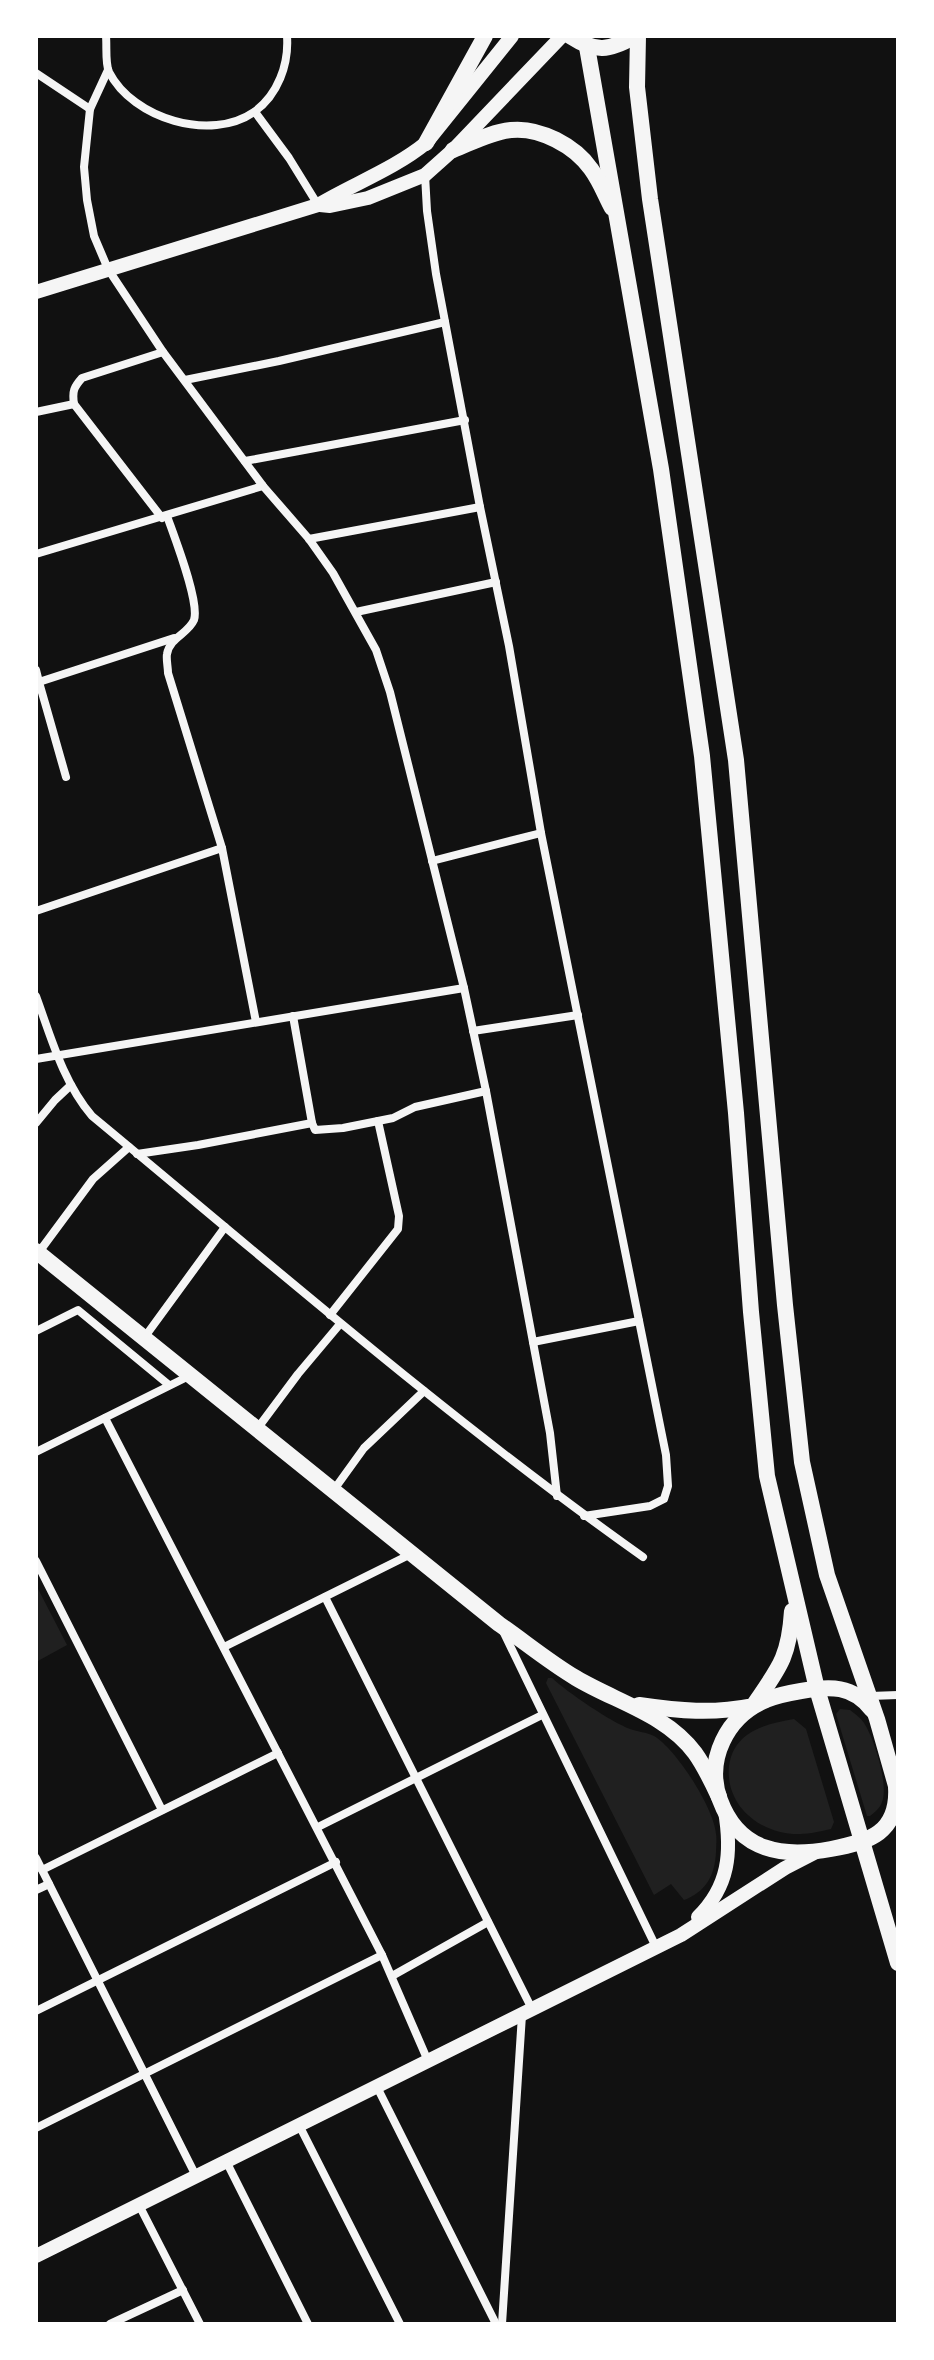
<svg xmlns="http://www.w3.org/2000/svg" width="934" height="2360" font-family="'Work Sans',sans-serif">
<rect width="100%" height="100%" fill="#111"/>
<g fill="#202020">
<polygon points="36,1585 67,1645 36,1662"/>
<path d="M548,1678H552C567,1692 611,1722 630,1729C638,1732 646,1732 654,1736C676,1749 714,1808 716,1834C717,1840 716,1846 716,1852C715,1875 706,1892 684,1900L671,1884L654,1895L546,1683Z"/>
<path d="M840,1709L850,1710C855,1714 861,1718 864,1723C874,1738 889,1785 882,1802C880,1808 875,1812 870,1816H867L836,1714Z"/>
<path d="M794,1719L806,1729L834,1822L831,1829C821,1831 810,1834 800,1834C762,1835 725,1807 729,1766C731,1753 736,1743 747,1735C761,1725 778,1722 794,1719Z"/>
</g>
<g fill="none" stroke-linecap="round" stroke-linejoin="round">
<g stroke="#f5f5f5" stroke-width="8">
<path d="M106,36C107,47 105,63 109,72C133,119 211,142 254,112C278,95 289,64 287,36"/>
<polyline points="108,70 90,109 84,167 87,200 94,236 108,269 163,352 263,486 309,539 333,573 376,650 390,692 464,988 486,1091 550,1433 557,1496"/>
<polyline points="36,73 90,109"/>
<polyline points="255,112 289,158 318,205"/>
<polyline points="425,175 427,211 436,274 480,507 509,646 541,833 666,1455 668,1486 664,1499 650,1506 584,1516"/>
<polyline points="185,380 279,361 445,322"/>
<polyline points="36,412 74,404"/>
<polyline points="245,461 465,420"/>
<path d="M167,516C174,536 200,602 194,620C188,634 170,637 167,654C166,659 168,667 168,673L222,848"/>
<path d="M162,518L74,404C72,391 74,387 82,378L163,352"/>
<polyline points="309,539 480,507"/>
<polyline points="36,554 263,486"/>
<polyline points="356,612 496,582"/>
<polyline points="36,670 39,682 174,638"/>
<polyline points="39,682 66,777"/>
<polyline points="432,861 541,833"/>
<polyline points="36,911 222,848 256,1022"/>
<path d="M36,996C51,1037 63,1082 92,1116C273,1266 451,1421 643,1557"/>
<polyline points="293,1016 312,1123 315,1130 343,1128 393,1118 415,1107 486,1091"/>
<polyline points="473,1031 578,1015"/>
<polyline points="36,1059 464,988"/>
<polyline points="36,1123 55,1100 71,1085"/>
<polyline points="137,1154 198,1145 312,1123"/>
<polyline points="39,1252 93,1179 129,1147"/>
<polyline points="330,1315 398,1229 399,1216 378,1121"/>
<polyline points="36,1331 78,1310 169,1385"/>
<polyline points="144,1338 225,1227"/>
<polyline points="533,1342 639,1321"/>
<polyline points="105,1418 382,1955 428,2061"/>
<polyline points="257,1429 298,1374 340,1324"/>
<polyline points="36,1452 189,1376"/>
<polyline points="333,1491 364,1448 424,1391"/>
<polyline points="36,1561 162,1810"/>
<polyline points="325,1597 532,2009"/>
<polyline points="503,1631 656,1947"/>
<polyline points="224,1647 411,1554"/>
<polyline points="870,1696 898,1695"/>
<polyline points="318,1827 542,1715"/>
<polyline points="36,1858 196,2176"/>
<polyline points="42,1870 278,1753"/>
<polyline points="36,1890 49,1884"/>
<polyline points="392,1976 488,1922"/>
<polyline points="36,2011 336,1862"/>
<polyline points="377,2087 496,2324"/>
<polyline points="299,2125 400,2324"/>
<polyline points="36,2128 382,1955"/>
<polyline points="226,2161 308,2324"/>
<polyline points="139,2205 200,2324"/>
<polyline points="110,2324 183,2290"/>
<polyline points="502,2324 522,2015"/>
</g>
<g stroke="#f5f5f5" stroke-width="14">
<polyline points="320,205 330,206 368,198 425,175 453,150 562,36"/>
<path d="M36,292L318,205C353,184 394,169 426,143L512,36"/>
<path d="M698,1917C729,1886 732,1853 725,1811"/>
<polyline points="36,2256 681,1935 785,1868 816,1852"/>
</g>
<g stroke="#f5f5f5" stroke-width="16">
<path d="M570,36C596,53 609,51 635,36"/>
<polyline points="638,36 637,87 650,199 736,760 785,1305 802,1462 827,1575 877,1719 898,1793"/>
<polyline points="587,47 661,469 702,756 736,1113 751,1312 767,1476 817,1689 898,1963"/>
<polyline points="426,143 485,36"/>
<path d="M453,150C471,143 491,132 511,130C540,127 575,146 591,169C600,181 605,195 612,208"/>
<path d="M36,1251L499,1624C525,1642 549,1662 576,1678C616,1702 666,1714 695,1753C705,1767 712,1782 719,1797"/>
<path d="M639,1705C680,1711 712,1714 753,1706C779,1668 789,1658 792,1611"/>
<path d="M872,1710C853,1685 830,1686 801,1691C789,1693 777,1695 766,1700C727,1716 705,1760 720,1800C739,1852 783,1858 831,1849C869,1842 899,1833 896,1786"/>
</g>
</g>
<rect width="934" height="2360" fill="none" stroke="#ffffff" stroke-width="76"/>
</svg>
